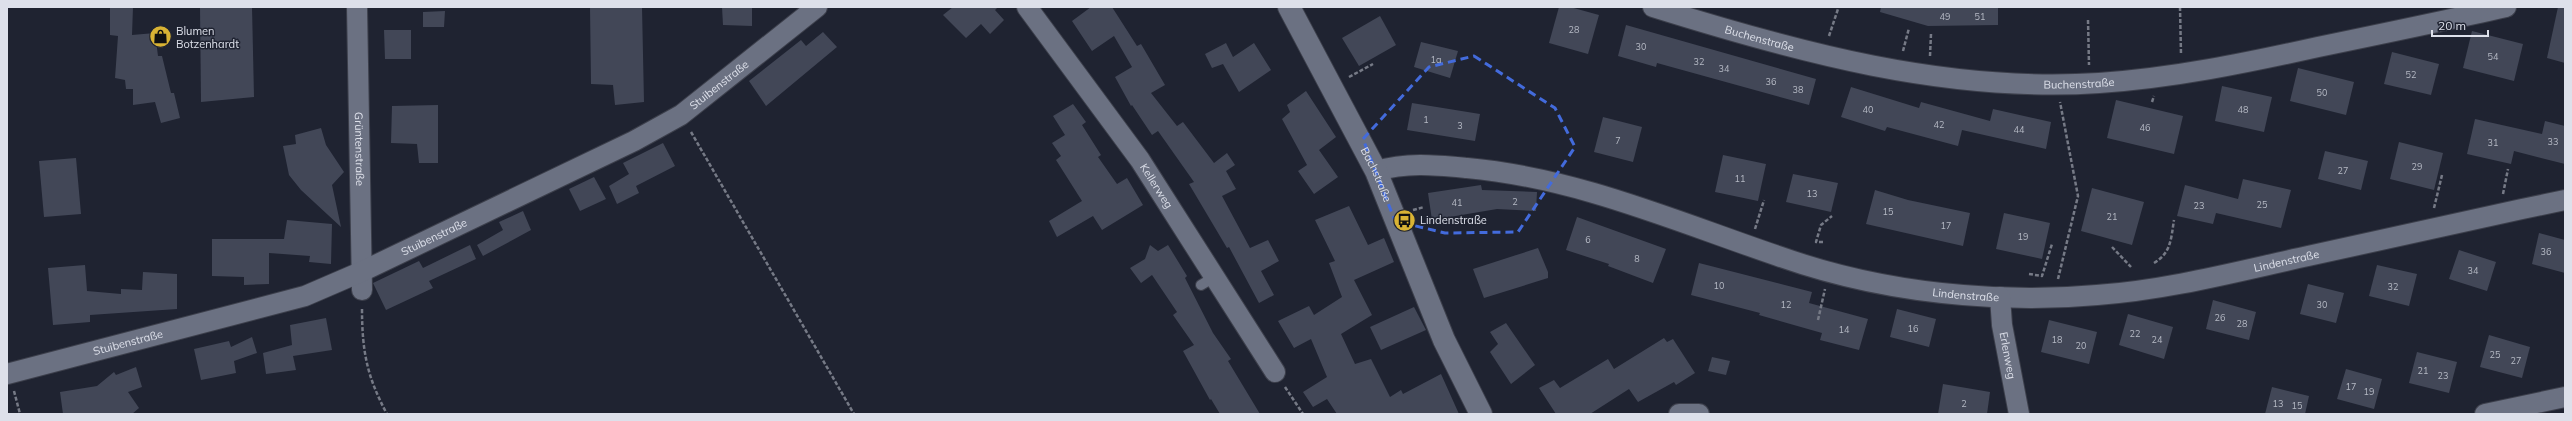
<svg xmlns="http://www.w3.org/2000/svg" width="2572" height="421" font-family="Mulish,sans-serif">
<rect width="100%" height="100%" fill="#1f2331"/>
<g fill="#424757">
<polygon points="110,7 133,7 132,35 155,33 158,56 162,56 171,93 174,93 180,118 161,123 155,102 133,105 133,89 126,89 125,80 115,78 118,36 110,35"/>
<polygon points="200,7 252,7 254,97 201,102"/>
<polygon points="590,7 642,7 644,102 615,105 613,85 591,84"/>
<polygon points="722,7 752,7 752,26 723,25"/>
<polygon points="953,7 998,7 995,10 1004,20 990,34 981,24 966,38 943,15"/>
<polygon points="1091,7 1112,7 1137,46 1141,44 1165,85 1151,93 1177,126 1183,122 1214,163 1227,153 1235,165 1226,171 1236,189 1222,196 1250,248 1268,240 1279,261 1261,271 1274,295 1259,303 1229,247 1227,248 1189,184 1194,182 1158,131 1152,135 1132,105 1131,106 1115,77 1132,67 1114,36 1092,51 1072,21"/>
<polygon points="1559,7 1570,7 1599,15 1588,54 1549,43"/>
<polygon points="1881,7 1998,7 1998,25 1928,26 1880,12"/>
<polygon points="2558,7 2565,7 2565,63 2547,58"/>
<polygon points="445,11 444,27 423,27 423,12"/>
<polygon points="1380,16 1396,45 1359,66 1342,38"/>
<polygon points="1626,25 1816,79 1809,105 1657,63 1656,67 1618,56"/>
<polygon points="384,30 411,30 411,59 385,59"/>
<polygon points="2472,31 2523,44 2514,81 2463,68"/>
<polygon points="823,32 837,47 766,106 749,81 801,40 806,46"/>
<polygon points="1421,42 1458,51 1450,78 1414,67"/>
<polygon points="1226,43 1233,57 1254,43 1271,70 1239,92 1223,64 1212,68 1205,54"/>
<polygon points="2392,52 2439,64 2431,95 2384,84"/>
<polygon points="2298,68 2354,82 2346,115 2290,101"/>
<polygon points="2222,86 2272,97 2264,132 2215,121"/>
<polygon points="1851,87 1919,108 1921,102 1990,121 1993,109 2051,122 2046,149 1962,130 1958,146 1887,127 1885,131 1841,117"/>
<polygon points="1306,91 1336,137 1319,150 1338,177 1314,194 1298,171 1307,165 1282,119 1290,112 1287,105"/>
<polygon points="2116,100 2183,116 2174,154 2107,138"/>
<polygon points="1412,103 1480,114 1475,141 1407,130"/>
<polygon points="1073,104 1086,122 1082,125 1101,155 1098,157 1117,184 1127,178 1143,205 1102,230 1093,216 1057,237 1049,221 1082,201 1056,160 1061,156 1052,143 1065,135 1053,116"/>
<polygon points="438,105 438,163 419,163 417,144 391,143 392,106"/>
<polygon points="1603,117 1642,127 1633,162 1594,152"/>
<polygon points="2475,119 2542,134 2545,121 2565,126 2565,164 2514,151 2511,164 2467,154"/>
<polygon points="321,128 326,145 344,172 332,185 341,227 301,190 289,175 283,146 296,144 295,135"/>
<polygon points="2399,142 2443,153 2434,190 2390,179"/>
<polygon points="663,143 675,166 636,186 639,193 617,204 609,186 629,174 623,163"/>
<polygon points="2325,151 2368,161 2361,190 2318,179"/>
<polygon points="1723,155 1766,164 1758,201 1715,192"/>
<polygon points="76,158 81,214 44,217 39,161"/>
<polygon points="1793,174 1838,183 1831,212 1786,202"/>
<polygon points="594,177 606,199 580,211 569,189"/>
<polygon points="2243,179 2291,190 2281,228 2216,213 2213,224 2177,216 2185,185 2238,199"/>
<polygon points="1481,185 1482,190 1537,192 1536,211 1497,209 1432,220 1428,193"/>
<polygon points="2092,188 2144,202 2132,245 2081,231"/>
<polygon points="1875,190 1908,200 1970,213 1963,246 1866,224"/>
<polygon points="1349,206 1368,245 1384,238 1394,262 1354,280 1372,315 1341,334 1355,364 1371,359 1390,397 1401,390 1403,394 1441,374 1459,414 1337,414 1327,399 1313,407 1303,392 1327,377 1311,339 1294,348 1278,321 1309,306 1314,315 1342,297 1329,263 1335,261 1315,220"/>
<polygon points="523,211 531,230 483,256 477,245 503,230 499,222"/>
<polygon points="2004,213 2050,223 2042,259 1996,249"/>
<polygon points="1577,217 1666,249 1653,283 1608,266 1609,264 1566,250"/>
<polygon points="287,220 332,224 331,264 309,262 310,256 269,253 269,284 244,285 244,277 212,276 212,239 284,239"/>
<polygon points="2539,233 2565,240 2565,273 2532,264"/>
<polygon points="470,245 476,259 429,281 433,288 386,310 373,283 419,261 423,268"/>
<polygon points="1150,245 1158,251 1168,245 1187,276 1185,278 1213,333 1231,359 1228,361 1260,414 1220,414 1211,399 1210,400 1183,351 1194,345 1173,315 1177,312 1152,275 1141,283 1130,268 1145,259"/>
<polygon points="1538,248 1548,272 1548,278 1484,298 1473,269"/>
<polygon points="2459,250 2496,262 2487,291 2449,279"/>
<polygon points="1699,263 1812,292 1809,303 1868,319 1859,350 1820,340 1822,333 1759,315 1760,313 1691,295"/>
<polygon points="85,265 87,291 121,294 121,289 142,290 143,272 177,274 177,309 90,315 90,322 53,325 48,268"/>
<polygon points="2377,265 2417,274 2409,306 2369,296"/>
<polygon points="2308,284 2344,293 2336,323 2300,314"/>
<polygon points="2213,300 2256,312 2249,340 2206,329"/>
<polygon points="1414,307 1426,330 1381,350 1370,327"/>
<polygon points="1897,309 1936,319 1929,347 1890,337"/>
<polygon points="2128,314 2173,327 2164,359 2119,345"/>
<polygon points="326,318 332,350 293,356 296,370 266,374 263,353 292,345 290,325"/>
<polygon points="2049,320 2097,332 2089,364 2041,352"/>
<polygon points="1506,323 1535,365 1511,384 1490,352 1498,344 1490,332"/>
<polygon points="2489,335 2530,347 2522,378 2480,367"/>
<polygon points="252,337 257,353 234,361 236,373 201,380 194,349 229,341 231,347"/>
<polygon points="1664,338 1667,342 1673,339 1695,373 1676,385 1674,382 1638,402 1629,389 1590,414 1556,414 1539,388 1554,380 1560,388 1608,359 1614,369"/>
<polygon points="2417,352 2457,362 2449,393 2409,383"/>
<polygon points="1712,357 1730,361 1726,375 1708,371"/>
<polygon points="136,367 142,387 128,392 139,408 132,414 63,414 60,392 97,386 114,372 116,375"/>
<polygon points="2346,369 2382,379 2374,409 2337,399"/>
<polygon points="1943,384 1990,392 1987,414 1938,414"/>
<polygon points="2272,387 2309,396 2305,414 2265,414"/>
</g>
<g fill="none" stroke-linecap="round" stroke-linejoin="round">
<defs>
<polyline id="service" points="1201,285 1216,276"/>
<g id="minor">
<path id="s1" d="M357,7L362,290"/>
<path id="s2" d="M1027,7L1140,160L1275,372"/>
<path id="s3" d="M1653,7C1797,52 1946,93 2099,83C2173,78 2246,63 2318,47C2381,34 2444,21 2506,7"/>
<path id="s4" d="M1376,171C1407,162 1435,165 1467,168C1577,178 1675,221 1778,256C1837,277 1900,290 1963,295C2007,299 2053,299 2097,295C2168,290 2239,271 2308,256C2393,237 2479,218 2565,200"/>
<path id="s5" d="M2000,297L2002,325L2019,414"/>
<path id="s6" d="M7,374L305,296L363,271L634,141L681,115L817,7"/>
<polyline points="1679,414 1699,414"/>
<polyline points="2485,414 2565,397"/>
</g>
<g id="tertiary">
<path id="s7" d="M1289,7L1376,171L1444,340L1481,414"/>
</g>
</defs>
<use href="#service" stroke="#3c3f4b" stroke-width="12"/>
<use href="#minor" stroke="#3c3f4b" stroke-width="22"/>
<use href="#tertiary" stroke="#3c3f4b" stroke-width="24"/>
<g stroke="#767a86" stroke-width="2.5" stroke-dasharray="4 2" stroke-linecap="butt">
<polyline points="2180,7 2181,54"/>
<polyline points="2088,20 2089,65"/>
<polyline points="1829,36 1838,9"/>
<polyline points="1903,51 1909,28"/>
<polyline points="1930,56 1931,34"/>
<polyline points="1349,77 1373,64"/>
<polyline points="2152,102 2154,96"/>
<polyline points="691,132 854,414"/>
<polyline points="2503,194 2508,169"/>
<polyline points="2434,208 2442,175"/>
<polyline points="1413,210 1424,207"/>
<polyline points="1755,229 1764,200"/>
<polyline points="1823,242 1816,242 1821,225 1832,216"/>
<polyline points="2112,247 2131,267"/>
<path d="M2154,263C2171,253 2171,239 2174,220"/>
<polyline points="2029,274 2042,276 2052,244"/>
<polyline points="2058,279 2078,196 2060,102"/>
<path d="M362,309C362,351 367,377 387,414"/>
<polyline points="1818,320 1825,289"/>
<polyline points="1285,387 1303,414"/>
<polyline points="14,391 20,414"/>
</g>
<use href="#service" stroke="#6b7182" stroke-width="10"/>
<use href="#minor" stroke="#6b7182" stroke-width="20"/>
<use href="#tertiary" stroke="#6b7182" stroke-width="22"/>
</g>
<path fill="none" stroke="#436bdc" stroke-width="3" stroke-dasharray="8 5" stroke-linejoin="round" d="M1474,56L1555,108L1575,147L1518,232L1445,233L1395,221L1363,139L1429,67Z"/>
<defs>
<symbol id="shop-disc" viewBox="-11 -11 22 22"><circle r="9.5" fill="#d9b334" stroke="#1f2331"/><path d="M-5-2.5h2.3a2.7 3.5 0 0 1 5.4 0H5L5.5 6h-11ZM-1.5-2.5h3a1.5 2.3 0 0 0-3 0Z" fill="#111"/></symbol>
<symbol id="bus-disc" viewBox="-11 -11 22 22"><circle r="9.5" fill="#d9b334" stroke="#1f2331"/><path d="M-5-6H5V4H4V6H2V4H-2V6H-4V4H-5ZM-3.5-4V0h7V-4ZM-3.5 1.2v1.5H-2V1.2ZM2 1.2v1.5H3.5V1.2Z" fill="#111"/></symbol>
</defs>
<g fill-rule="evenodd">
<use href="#shop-disc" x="148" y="24" width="25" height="25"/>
<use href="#bus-disc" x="1392" y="208" width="25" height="25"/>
</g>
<g text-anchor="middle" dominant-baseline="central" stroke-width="3" stroke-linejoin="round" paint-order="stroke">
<g font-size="9" fill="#b6bac5">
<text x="1945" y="16">49</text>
<text x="1980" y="16">51</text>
<text x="1574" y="29">28</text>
<text x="1641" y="46">30</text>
<text x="2493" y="56">54</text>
<text x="1436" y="59">1a</text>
<text x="1699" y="61">32</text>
<text x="1724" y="68">34</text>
<text x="2411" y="74">52</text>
<text x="1771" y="81">36</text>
<text x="1798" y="89">38</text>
<text x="2322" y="92">50</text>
<text x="1868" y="109">40</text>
<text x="2243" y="109">48</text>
<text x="1426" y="119">1</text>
<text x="1939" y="124">42</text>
<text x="1460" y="125">3</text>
<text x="2145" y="127">46</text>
<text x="2019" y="129">44</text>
<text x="1618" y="140">7</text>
<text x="2553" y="141">33</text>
<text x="2493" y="142">31</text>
<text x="2417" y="166">29</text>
<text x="2343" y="170">27</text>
<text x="1740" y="178">11</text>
<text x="1812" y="193">13</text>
<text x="1515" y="201">2</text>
<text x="1457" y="202">41</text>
<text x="2262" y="204">25</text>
<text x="2199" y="205">23</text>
<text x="1888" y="211">15</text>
<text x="2112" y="216">21</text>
<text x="1946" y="225">17</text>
<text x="2023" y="236">19</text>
<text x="1588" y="239">6</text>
<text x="2546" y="251">36</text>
<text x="1637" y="258">8</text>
<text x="2473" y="270">34</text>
<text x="1719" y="285">10</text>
<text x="2393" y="286">32</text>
<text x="1786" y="304">12</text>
<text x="2322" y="304">30</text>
<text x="2220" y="317">26</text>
<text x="2242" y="323">28</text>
<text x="1913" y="328">16</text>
<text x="1844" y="329">14</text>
<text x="2135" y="333">22</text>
<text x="2057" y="339">18</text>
<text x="2157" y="339">24</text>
<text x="2081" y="345">20</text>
<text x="2495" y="354">25</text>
<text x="2516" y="360">27</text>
<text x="2423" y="370">21</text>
<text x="2443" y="375">23</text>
<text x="2351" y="386">17</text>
<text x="2369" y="391">19</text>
<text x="1964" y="403">2</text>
<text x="2278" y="403">13</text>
<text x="2297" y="405">15</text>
</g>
<g font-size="11" fill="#dde0ea" stroke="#1f2331" text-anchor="start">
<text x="176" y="31">Blumen<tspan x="176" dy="13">Botzenhardt</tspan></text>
<text x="1420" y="220">Lindenstraße</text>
</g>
<g font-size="11" fill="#dde0ea" stroke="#1f2331">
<text stroke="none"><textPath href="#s3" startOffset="111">Buchenstraße</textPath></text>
<text stroke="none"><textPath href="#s3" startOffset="435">Buchenstraße</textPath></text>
<text stroke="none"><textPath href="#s6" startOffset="774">Stuibenstraße</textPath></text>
<text stroke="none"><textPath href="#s1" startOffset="142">Grüntenstraße</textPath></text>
<text stroke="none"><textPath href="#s7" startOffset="189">Bachstraße</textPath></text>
<text stroke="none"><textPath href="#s2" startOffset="221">Kellerweg</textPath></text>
<text stroke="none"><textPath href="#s6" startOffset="450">Stuibenstraße</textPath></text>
<text stroke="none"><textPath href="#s4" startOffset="932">Lindenstraße</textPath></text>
<text stroke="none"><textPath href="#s4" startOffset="608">Lindenstraße</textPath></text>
<text stroke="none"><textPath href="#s6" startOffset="125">Stuibenstraße</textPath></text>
<text stroke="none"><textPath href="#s5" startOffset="59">Erlenweg</textPath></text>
</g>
</g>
<rect width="2572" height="421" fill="none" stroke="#dde0ea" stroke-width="16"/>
<path d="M2432 30v6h56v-6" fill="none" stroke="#dde0ea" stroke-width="2"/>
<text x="2438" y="30" font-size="12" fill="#dde0ea" stroke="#1f2331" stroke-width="3" paint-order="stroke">20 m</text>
</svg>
